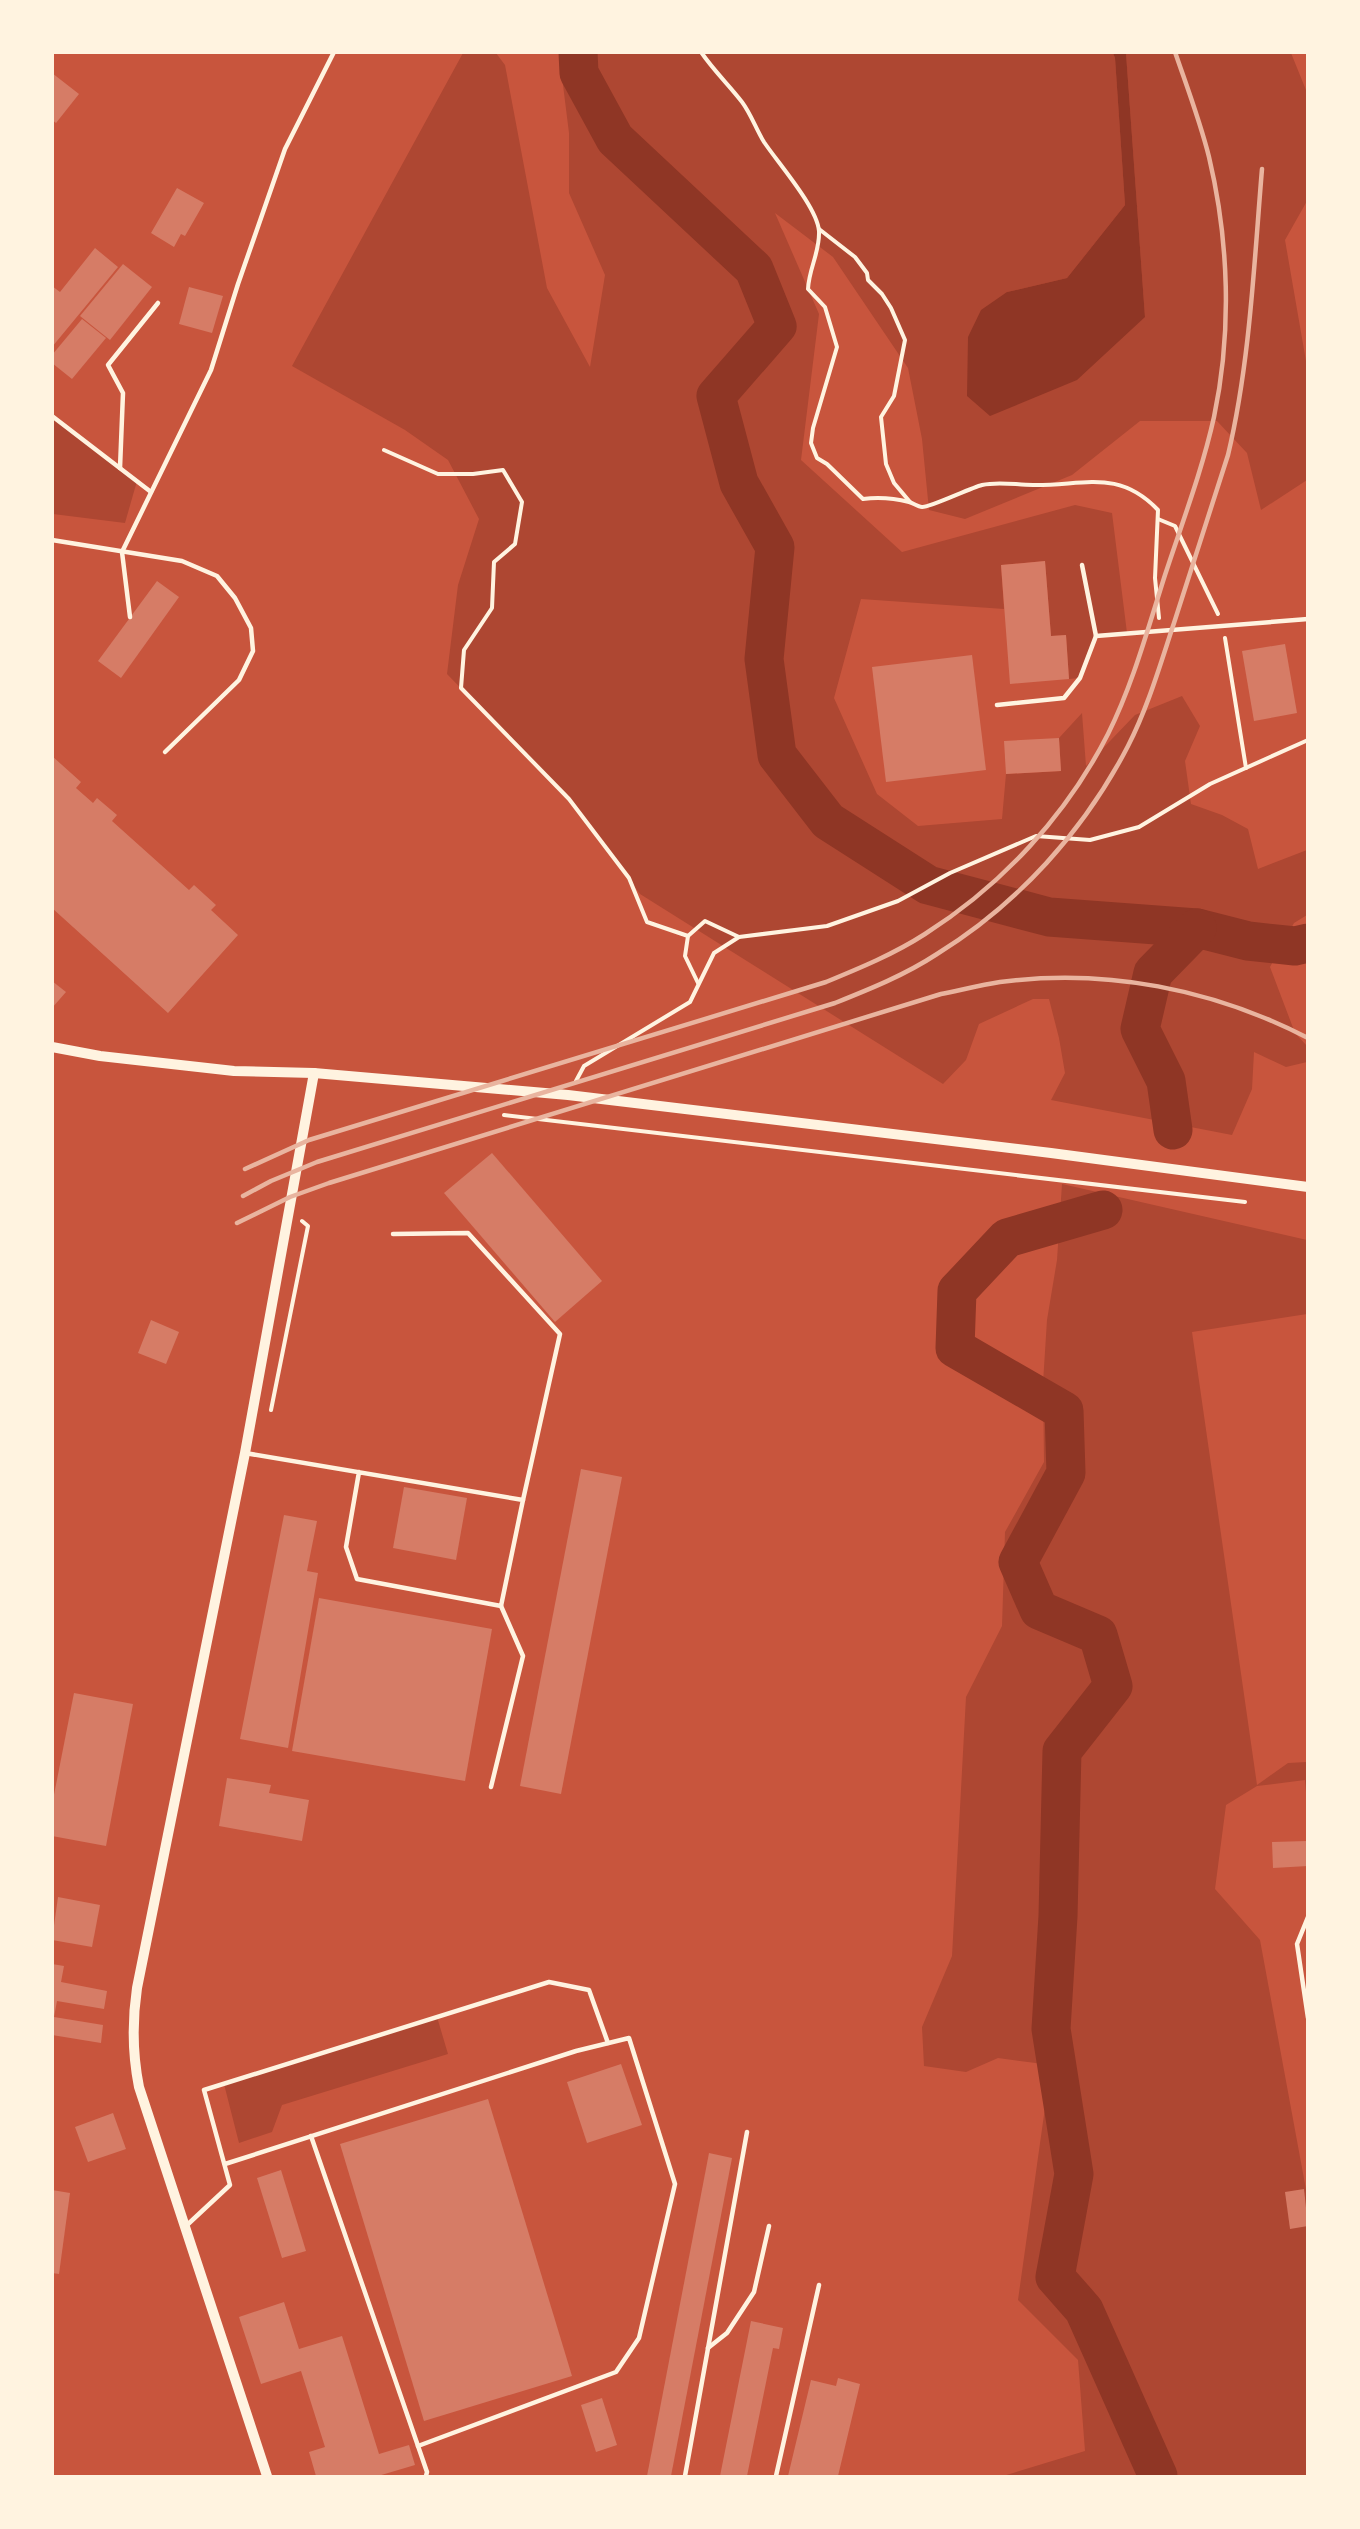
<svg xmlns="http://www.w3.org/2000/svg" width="1360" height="2529" font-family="'PT Serif',serif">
<rect width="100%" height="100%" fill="#c8553d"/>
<g fill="#ae4732">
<polygon points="463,53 496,53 505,65 547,288 590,367 605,275 569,193 569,133 559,53 1113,53 1115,58 1125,205 1067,278 1007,292 1145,317 1126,53 1291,53 1308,95 1307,201 1285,240 1307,367 1307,480 1261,510 1247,453 1217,421 1140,421 1072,475 965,519 929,510 922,439 908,368 833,257 775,213 819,314 801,460 902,552 1075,505 1112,513 1127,633 1096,636 1080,678 1069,679 1066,635 1051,636 1045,561 1001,565 1004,609 861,599 834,698 877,794 918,826 1002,819 1006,774 1061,771 1059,738 1082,713 1086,766 1135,715 1182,696 1200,726 1185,761 1191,804 1222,815 1248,829 1258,869 1307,850 1307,915 1294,923 1270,967 1295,1033 1307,1046 1307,1062 1286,1067 1254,1052 1252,1089 1232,1135 1051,1100 1065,1073 1059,1038 1049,999 1033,999 979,1024 966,1060 943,1084 640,894 569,799 447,674 458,585 479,519 448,460 405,430 292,366"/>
<polygon points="52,416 137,481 125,523 53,514"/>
<polygon points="1062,1184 1307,1240 1307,1314 1192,1332 1257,1785 1288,1763 1307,1762 1307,1804 1305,1780 1257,1786 1226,1805 1215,1889 1260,1940 1307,2195 1307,2476 1003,2476 1085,2451 1078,2360 1018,2300 1051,2065 998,2058 966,2072 924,2066 922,2027 952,1956 966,1697 1002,1626 1005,1532 1044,1462 1043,1383 1047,1320 1057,1260"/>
<polygon points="437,2017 448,2054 282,2105 272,2132 239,2143 224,2084"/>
</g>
<polygon fill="#8f3625" points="1113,53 1126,53 1145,317 1077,380 990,416 967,396 968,337 981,310 1007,292 1067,278 1125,205 1115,58"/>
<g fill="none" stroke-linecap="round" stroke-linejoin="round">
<g stroke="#8f3625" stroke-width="39">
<polyline points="578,52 579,73 615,139 754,269 777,326 716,396 739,483 775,547 764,659 777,755 828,821 928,885 1049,917 1197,928 1248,941 1295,946 1308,943"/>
<polyline points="1173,1130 1166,1081 1140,1029 1153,973 1197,928"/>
<polyline points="1103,1210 1007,1238 957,1291 955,1348 1064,1411 1066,1473 1018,1562 1039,1610 1098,1635 1113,1686 1062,1751 1058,1916 1051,2029 1074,2174 1055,2277 1084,2310 1158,2476"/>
</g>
</g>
<g fill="#d67c66">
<polygon points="52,73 79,94 56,123 52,120"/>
<polygon points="177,188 204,203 185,236 181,234 174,247 151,233"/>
<polygon points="95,248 118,267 52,347 52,286 60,292"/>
<polygon points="123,264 152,287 110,340 80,316"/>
<polygon points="189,287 223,296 212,333 179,324"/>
<polygon points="82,319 106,338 72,379 52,363 52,355"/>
<polygon points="1045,561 1051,636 1066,635 1069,679 1010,684 1001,565"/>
<polygon points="157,581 179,597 121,678 98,661"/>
<polygon points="1285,644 1297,713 1254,721 1242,651"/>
<polygon points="972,655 986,770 886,782 872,667"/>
<polygon points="1059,738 1061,771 1006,774 1004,741"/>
<polygon points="52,756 81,782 76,788 93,803 97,798 117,815 112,821 189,890 194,885 216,905 211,910 238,935 168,1013 52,908"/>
<polygon points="52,981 66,992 52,1008"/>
<polygon points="492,1153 602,1281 555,1322 444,1193"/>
<polygon points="151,1320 179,1332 166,1364 138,1353"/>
<polygon points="581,1469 622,1477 561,1794 520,1786"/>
<polygon points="404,1487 467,1498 456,1560 393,1548"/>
<polygon points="284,1515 317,1521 307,1571 318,1573 288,1748 240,1739"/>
<polygon points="319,1598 492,1629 465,1781 292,1751"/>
<polygon points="74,1693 133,1704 106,1846 52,1836 52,1805"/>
<polygon points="227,1778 271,1785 269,1793 309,1800 302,1841 219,1826"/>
<polygon points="1307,1841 1308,1866 1273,1868 1272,1842"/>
<polygon points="58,1897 100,1905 92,1947 52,1940"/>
<polygon points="52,1964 64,1966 61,1982 107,1991 104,2009 57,2001 54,2017 103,2025 101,2043 52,2035"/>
<polygon points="621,2064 642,2125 587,2143 567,2082"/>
<polygon points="488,2099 572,2376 424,2421 340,2144"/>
<polygon points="113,2113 126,2149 88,2162 75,2127"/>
<polygon points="709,2153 732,2158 671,2476 647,2476"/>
<polygon points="281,2170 306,2251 282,2258 257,2178"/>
<polygon points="1304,2189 1308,2226 1290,2229 1285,2192"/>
<polygon points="52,2190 70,2193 59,2274 52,2273"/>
<polygon points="284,2302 299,2349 342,2336 379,2454 409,2445 415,2465 378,2476 316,2476 309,2452 325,2447 301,2371 261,2384 239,2317"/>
<polygon points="751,2321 783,2328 779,2349 773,2348 747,2476 720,2476"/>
<polygon points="838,2378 860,2384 838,2476 788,2476 811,2380 836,2386"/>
<polygon points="602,2398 617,2445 596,2452 581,2405"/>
</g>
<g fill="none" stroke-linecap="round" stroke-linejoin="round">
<g stroke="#fff3e0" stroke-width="4">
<path d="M701,52C714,71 729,85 742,102C751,114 756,129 764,142C778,163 817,207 819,231C820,252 809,268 808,289L825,307L837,347L813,428L811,443L817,458L827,464L863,499C880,497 893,498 909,502C913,503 918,507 922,507C929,508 970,488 982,485C999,481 1016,485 1033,485C1083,486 1118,468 1158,510L1155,578L1159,618"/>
<polyline points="819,229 855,257 867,273 868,280 882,294 891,308 905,340 894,396 881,417 886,464 894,483 910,502"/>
<polyline points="384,450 438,474 473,474 503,470 522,502 515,544 494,562 492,608 464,650 461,688 569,799 629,878 647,922 688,936"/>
<polyline points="1158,519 1175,526 1218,614"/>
<polyline points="1225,638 1246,768"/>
<polyline points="698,983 685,956 688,936 705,921 739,937"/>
<polyline points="576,1081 584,1066 690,1002 714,953 739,937 827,926 898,901 950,873 1036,836 1090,840 1139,827 1210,784 1308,740"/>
<polyline points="504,1115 1245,1202"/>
<polyline points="271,1410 308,1226 302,1221"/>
</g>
<g stroke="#fff3e0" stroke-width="4.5">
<polyline points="52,416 151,492"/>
<polyline points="120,468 123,393 108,365 158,303"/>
<polyline points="52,540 182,561 217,576 235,598 251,628 253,651 239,680 165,752"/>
<polyline points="1082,565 1096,636"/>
<polyline points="130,617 122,552 211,370 238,284 285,149 334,52"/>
<polyline points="997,705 1064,698 1080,678 1096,636 1308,619"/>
<polyline points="393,1234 468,1233 560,1334 523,1500"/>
<polyline points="245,1453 523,1500 501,1606 357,1579 346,1547 359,1472"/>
<polyline points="491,1787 523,1656 501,1606"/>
<polyline points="1308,1917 1297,1944 1308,2018"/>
<polyline points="311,2136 427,2472 426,2476"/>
<polyline points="225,2164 576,2051 629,2038 675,2184 639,2338 616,2372 418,2446"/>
<polyline points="186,2226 230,2185 204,2090 549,1982 589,1990 608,2043"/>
<polyline points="708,2348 727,2333 754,2292 769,2226"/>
<polyline points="685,2476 747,2132"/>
<polyline points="776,2476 819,2285"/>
</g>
<g stroke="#fff3e0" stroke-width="10">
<polyline points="52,1047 100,1056 234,1071 314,1073 568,1095 1051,1153 1308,1187"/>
<path d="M267,2476L139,2087C132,2052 132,2022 137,1988L245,1453L314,1073"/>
</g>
<g stroke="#e9b49f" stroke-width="4.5">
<path d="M245,1169L309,1140L826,982C860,968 894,954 925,934C1002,885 1066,816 1108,734C1133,684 1148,628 1165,575C1182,523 1202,471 1214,417C1232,332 1229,241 1209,157C1200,121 1187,87 1175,52"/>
<path d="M243,1196L271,1181L317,1162L835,1003C870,989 905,975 937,954C1018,904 1084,831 1128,746C1148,707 1160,665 1174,623C1192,567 1210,511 1228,455C1250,362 1254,264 1262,169"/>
<path d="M237,1223L290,1197L329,1183L941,994C961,990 981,985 1000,982C1106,968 1213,989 1308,1038"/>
</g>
</g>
<rect width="1360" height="2529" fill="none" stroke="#fff3e0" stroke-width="108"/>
</svg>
